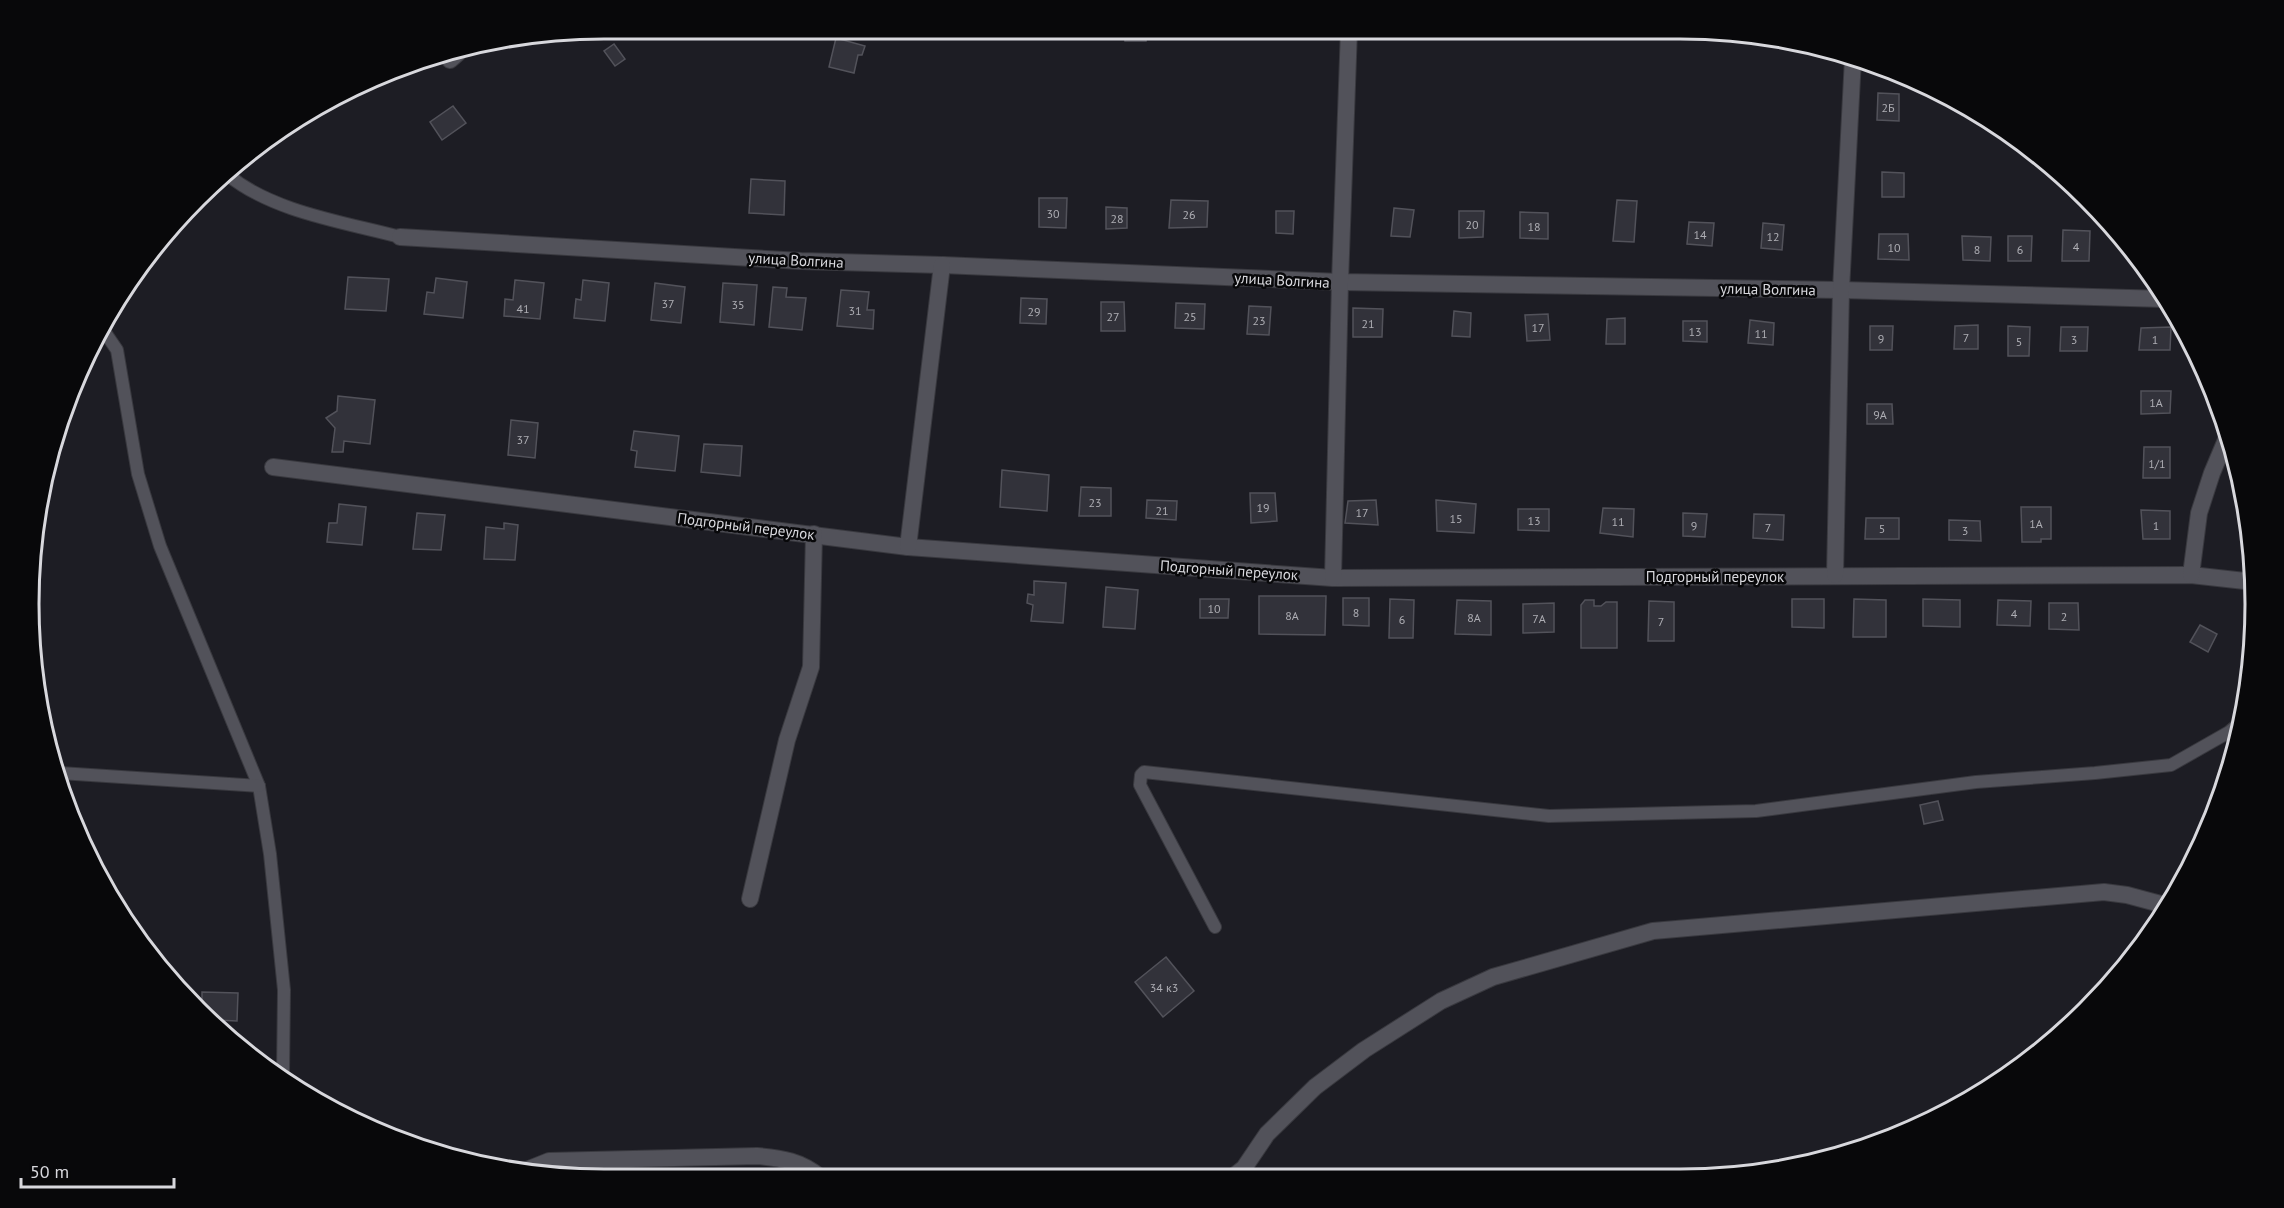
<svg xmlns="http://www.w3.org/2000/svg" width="2284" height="1208" font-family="'PT Sans',sans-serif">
<rect width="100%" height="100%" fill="#1d1d24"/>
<g fill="#32323a" stroke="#52525a" stroke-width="1.5">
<rect x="1125" y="29" width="21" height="12"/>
<rect x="1209" y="29" width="20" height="6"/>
<rect x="1275" y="29" width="16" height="9"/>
<polygon points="1361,29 1374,29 1374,39 1361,38"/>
<rect x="1374" y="29" width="9" height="10"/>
<rect x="1539" y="30" width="17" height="6"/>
<polygon points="1627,30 1651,30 1651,37 1627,38"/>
<polygon points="1692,30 1713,30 1714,36 1692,37"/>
<polygon points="1763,37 1785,41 1785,44 1763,44"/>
<polygon points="836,38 865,46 862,55 858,55 854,73 829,67"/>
<polygon points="614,44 625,59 615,66 604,51"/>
<polygon points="1878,93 1899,94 1899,121 1877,120"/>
<polygon points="453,106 466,123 442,140 430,122"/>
<polygon points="1882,172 1904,173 1904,197 1882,197"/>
<polygon points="751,179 785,181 784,215 749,213"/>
<polygon points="1039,198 1067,198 1066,228 1039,227"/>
<polygon points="1171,200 1208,201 1207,227 1169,228"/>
<polygon points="1617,200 1637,201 1634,242 1613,241"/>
<polygon points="1106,207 1127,208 1127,228 1106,229"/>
<polygon points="1394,208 1414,210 1410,237 1391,236"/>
<polygon points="1276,211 1294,211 1293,234 1276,233"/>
<polygon points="1459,211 1484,211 1483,237 1459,238"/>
<polygon points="1520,212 1548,213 1548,239 1520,238"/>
<polygon points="1689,222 1714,223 1712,246 1687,244"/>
<polygon points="1763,223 1784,225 1782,250 1761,248"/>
<polygon points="2063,230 2090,231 2089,261 2062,261"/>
<polygon points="1879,234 1908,234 1909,260 1878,259"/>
<polygon points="1962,236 1991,237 1990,261 1963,260"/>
<polygon points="2008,236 2032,236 2031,261 2008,261"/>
<polygon points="348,277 389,279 386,311 345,309"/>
<polygon points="436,278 467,282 463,318 424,314 427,292 434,293"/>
<polygon points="515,280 544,283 540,319 504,316 505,299 513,300"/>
<polygon points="583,280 609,283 605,321 574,318 576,299 581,300"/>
<polygon points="655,283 685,287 681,323 651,320"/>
<polygon points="723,283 757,285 754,325 720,322"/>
<polygon points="773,287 787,288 786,297 806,298 802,330 769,327"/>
<polygon points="841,290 869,292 867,310 874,310 873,329 837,326"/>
<polygon points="1021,298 1047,299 1046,324 1020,323"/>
<polygon points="1101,302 1124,302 1125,331 1101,331"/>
<polygon points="1176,303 1205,304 1204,329 1175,328"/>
<polygon points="1249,306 1271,307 1269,335 1247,334"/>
<polygon points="1353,308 1383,309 1382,337 1353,337"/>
<polygon points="1454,311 1471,313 1470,337 1452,336"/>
<polygon points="1548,314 1550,340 1527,341 1525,315"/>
<polygon points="1625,318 1625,344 1606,344 1607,319"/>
<polygon points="1750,320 1774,323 1773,345 1748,343"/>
<polygon points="1683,321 1707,321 1707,342 1683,341"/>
<polygon points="1978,325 1978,349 1954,349 1955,326"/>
<polygon points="1870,326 1893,326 1892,350 1870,350"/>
<polygon points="2008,326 2030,327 2029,356 2008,356"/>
<polygon points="2061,327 2088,327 2087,351 2060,351"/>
<polygon points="2171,327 2170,350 2139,350 2141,328"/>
<polygon points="2141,391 2171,391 2170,413 2141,414"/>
<polygon points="338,396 375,400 370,444 344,441 343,452 332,452 335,428 326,418 337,411"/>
<polygon points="1867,404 1892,404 1893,424 1867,424"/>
<polygon points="511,420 538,423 535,458 508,455"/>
<polygon points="634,431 679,436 675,471 635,467 637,451 631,450"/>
<polygon points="704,444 742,446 740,476 701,472"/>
<polygon points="2144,447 2170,447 2170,478 2143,478"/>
<polygon points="1002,470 1049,475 1047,511 1000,507"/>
<polygon points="1081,487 1111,488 1111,516 1079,516"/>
<polygon points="1250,493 1275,493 1277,521 1251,523"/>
<polygon points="1147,500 1177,501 1176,520 1146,518"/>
<polygon points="1376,500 1378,525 1345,523 1348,501"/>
<polygon points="1436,500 1476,504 1474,533 1437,531"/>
<polygon points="339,504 366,507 362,545 327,542 329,523 337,523"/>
<polygon points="2021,507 2051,507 2051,539 2041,539 2041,542 2022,542"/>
<polygon points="1603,508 1634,509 1633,537 1600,533"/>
<polygon points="1518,509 1549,509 1549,531 1518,530"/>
<polygon points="2141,510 2170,511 2170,539 2143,539"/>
<polygon points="417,513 445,515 441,550 413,549"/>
<polygon points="1683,513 1707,514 1705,537 1683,536"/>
<polygon points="1754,514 1784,515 1783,540 1753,538"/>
<polygon points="1866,518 1899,518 1899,539 1865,539"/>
<polygon points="1949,520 1980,521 1981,541 1949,540"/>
<polygon points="504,523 518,525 515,560 484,559 486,527 504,529"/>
<polygon points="1034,581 1066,583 1063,623 1031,621 1033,605 1027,603 1028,594 1034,595"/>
<polygon points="1106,587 1138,590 1135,629 1103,627"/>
<polygon points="1259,596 1326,596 1325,635 1259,634"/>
<polygon points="1343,598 1369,598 1369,626 1343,625"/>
<polygon points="1200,599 1229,599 1228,618 1200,618"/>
<polygon points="1390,599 1414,600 1413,638 1389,638"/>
<polygon points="1792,599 1824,599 1824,628 1792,627"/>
<polygon points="1854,599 1886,600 1886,637 1853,637"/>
<polygon points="1923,599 1960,600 1960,627 1923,626"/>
<polygon points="1457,600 1491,601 1491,635 1455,634"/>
<polygon points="1585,600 1594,600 1594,606 1601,606 1606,602 1617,602 1617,648 1581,648 1581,605"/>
<polygon points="1998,600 2031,601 2030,626 1997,625"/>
<polygon points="1649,601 1674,602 1674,641 1648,641"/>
<polygon points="1554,603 1554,632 1523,633 1523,604"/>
<polygon points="2049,603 2078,603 2079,630 2049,629"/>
<polygon points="2200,625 2217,634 2208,652 2190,642"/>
<polygon points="1938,801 1943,820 1924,824 1920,805"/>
<polygon points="1166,957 1194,991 1163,1017 1135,982"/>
<polygon points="202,992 238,993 237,1021 216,1020 202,1008"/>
</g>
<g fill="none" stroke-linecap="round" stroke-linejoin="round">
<defs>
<g id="service">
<path d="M228,175C273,212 344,222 400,237"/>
<polyline points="104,331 117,350 138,474 160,546 259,786 270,854 284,990 283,1075"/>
<polyline points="60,773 259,786"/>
<polyline points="1215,927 1140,785 1141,775 1144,772 1549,816 1756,811 1976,782 2095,773 2171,765 2229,732 2241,722"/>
</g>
<g id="minor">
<polyline points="450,60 458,53"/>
<polyline points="400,237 801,261 942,265 1340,282 1841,290 2165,299"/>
<polyline points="273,467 908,547 1333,578 2191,575 2254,582"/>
<polyline points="908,547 942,265"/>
<polyline points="1835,575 1841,290 1853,58"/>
<polyline points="2191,575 2199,513 2212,473 2228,435"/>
<polyline points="1333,578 1340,282 1349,29"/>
<polyline points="750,899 787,740 811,667 814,534"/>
<path d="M524,1171L549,1161L757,1156C781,1158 802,1161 821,1178"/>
<polyline points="1234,1176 1244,1168 1267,1134 1315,1087 1364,1050 1441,1001 1493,977 1653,931 2104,892 2127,895 2168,906"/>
</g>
</defs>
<use href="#service" stroke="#39393f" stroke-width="14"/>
<use href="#minor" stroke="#39393f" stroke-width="18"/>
<use href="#service" stroke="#52525a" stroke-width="12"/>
<use href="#minor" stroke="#52525a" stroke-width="16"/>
</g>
<g text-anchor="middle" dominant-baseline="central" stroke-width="5" stroke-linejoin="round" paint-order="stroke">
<g font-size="12" fill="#aeaeb4">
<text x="1888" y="107">2Б</text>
<text x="1053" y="213">30</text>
<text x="1189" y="214">26</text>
<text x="1117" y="218">28</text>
<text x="1472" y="224">20</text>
<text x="1534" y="226">18</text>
<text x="1700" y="234">14</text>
<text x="1773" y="236">12</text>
<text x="2076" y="246">4</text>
<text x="1894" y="247">10</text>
<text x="1977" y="249">8</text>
<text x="2020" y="249">6</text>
<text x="668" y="303">37</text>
<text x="738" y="304">35</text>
<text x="523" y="308">41</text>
<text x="855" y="310">31</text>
<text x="1034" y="311">29</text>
<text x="1113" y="316">27</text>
<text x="1190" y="316">25</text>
<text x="1259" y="320">23</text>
<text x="1368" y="323">21</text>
<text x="1538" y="327">17</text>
<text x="1695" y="331">13</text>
<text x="1761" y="333">11</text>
<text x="1966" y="337">7</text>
<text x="1881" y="338">9</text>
<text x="2074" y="339">3</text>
<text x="2155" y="339">1</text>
<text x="2019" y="341">5</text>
<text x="2156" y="402">1А</text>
<text x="1880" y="414">9А</text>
<text x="523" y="439">37</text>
<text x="2157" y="463">1/1</text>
<text x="1095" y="502">23</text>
<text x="1263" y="507">19</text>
<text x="1162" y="510">21</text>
<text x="1362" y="512">17</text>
<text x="1456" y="518">15</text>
<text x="1534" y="520">13</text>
<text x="1618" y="521">11</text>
<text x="2036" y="523">1А</text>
<text x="1694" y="525">9</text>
<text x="2156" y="525">1</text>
<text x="1768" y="527">7</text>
<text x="1882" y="528">5</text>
<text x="1965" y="530">3</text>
<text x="1214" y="608">10</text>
<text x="1356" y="612">8</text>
<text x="2014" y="613">4</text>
<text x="1292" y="615">8А</text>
<text x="2064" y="616">2</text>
<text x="1474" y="617">8А</text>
<text x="1539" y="618">7А</text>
<text x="1402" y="619">6</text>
<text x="1661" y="621">7</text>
<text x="1164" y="987">34 к3</text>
</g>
<g font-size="15" fill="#d8d8dd" stroke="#08080a">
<text transform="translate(796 260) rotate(3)">улица Волгина</text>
<text transform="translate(1282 280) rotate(3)">улица Волгина</text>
<text transform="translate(1768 289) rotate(1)">улица Волгина</text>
<text transform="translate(746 526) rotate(7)">Подгорный переулок</text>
<text transform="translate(1229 570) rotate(4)">Подгорный переулок</text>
<text x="1715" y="576">Подгорный переулок</text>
</g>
</g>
<path d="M0 0H2284V1208H0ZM604 39H1680A565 565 0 0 1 2245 604V604A565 565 0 0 1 1680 1169H604A565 565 0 0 1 39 604V604A565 565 0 0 1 604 39Z" fill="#08080a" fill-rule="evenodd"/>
<path fill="none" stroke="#d8d8dd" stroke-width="3" d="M604 39H1680A565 565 0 0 1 2245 604V604A565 565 0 0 1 1680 1169H604A565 565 0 0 1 39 604V604A565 565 0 0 1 604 39Z"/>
<path d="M21 1178v9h153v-9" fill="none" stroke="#d8d8dd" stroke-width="3"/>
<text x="30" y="1178" font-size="18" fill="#d8d8dd" stroke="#08080a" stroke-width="4.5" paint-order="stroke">50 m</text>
</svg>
